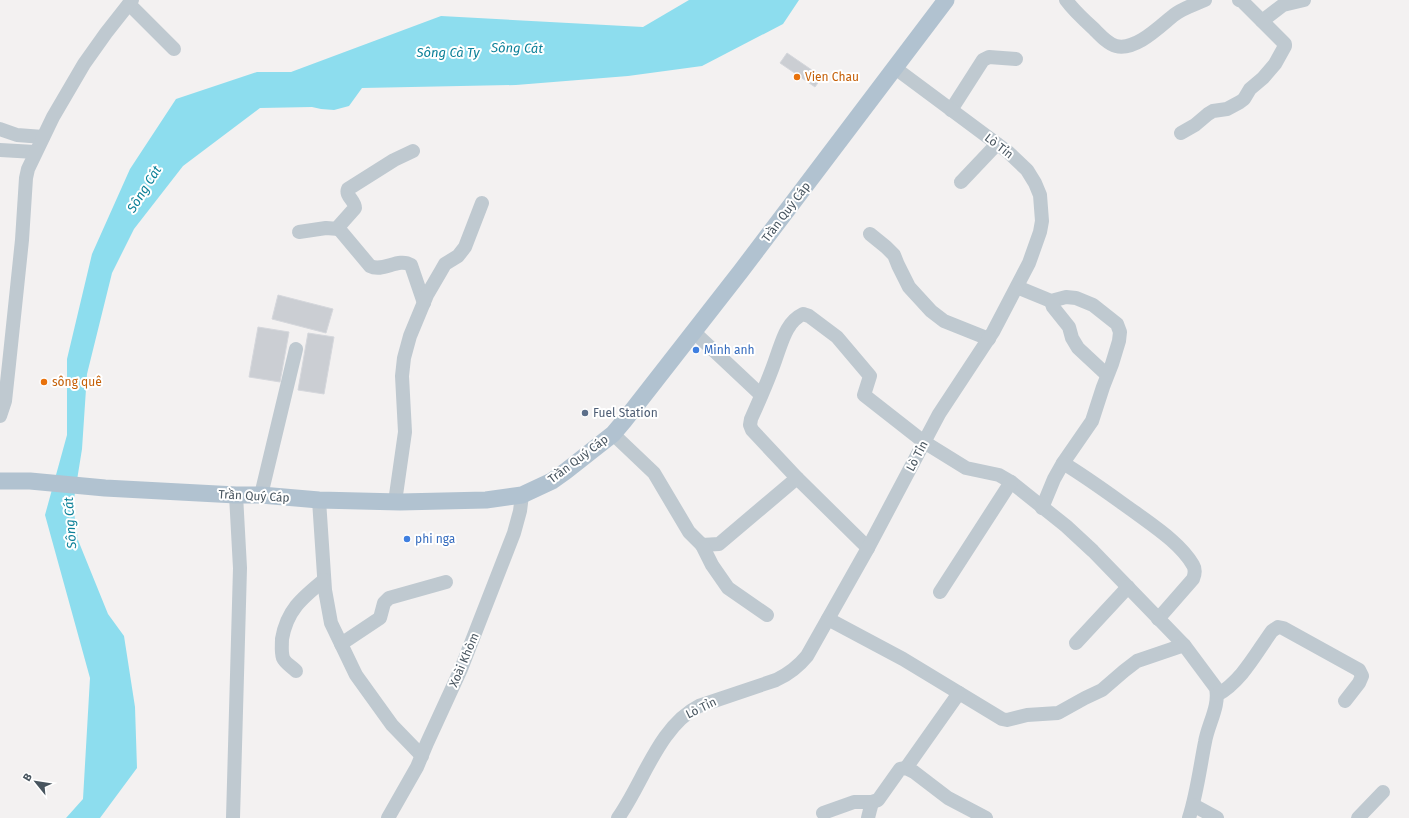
<svg xmlns="http://www.w3.org/2000/svg" width="1409" height="818" font-family="'Fira Sans',sans-serif">
<rect width="100%" height="100%" fill="#f3f1f1"/>
<polygon fill="#8dddee" points="689,0 799,0 783,24 702,66 628,76 516,85 362,88 349,106 334,110 321,109 312,107 260,108 183,166 134,229 112,273 87,374 82,449 73,505 78,540 108,614 124,636 135,707 137,768 100,818 66,818 83,799 90,678 45,515 67,435 67,359 92,254 130,169 176,99 257,72 291,72 441,16 643,27"/>
<g fill="#cbced3" stroke="#d5d7dc">
<polygon points="787,53 822,77 815,87 780,63"/>
<polygon points="278,295 333,309 326,333 272,319"/>
<polygon points="258,327 289,332 280,382 249,377"/>
<polygon points="308,333 334,337 324,394 298,390"/>
</g>
<g fill="none" stroke-linecap="round" stroke-linejoin="round">
<g stroke="#bfc9d0" stroke-width="14">
<path d="M1066,0C1074,11 1084,20 1094,29C1100,35 1108,44 1116,46C1136,51 1160,26 1174,15C1183,8 1194,5 1205,0"/>
<polyline points="129,4 174,49"/>
<polyline points="1262,21 1283,5 1304,0"/>
<polyline points="951,110 983,60 989,57 1016,59"/>
<polyline points="0,129 17,135 43,137"/>
<polyline points="1181,133 1195,125 1208,114 1213,111 1227,109 1240,102 1244,99 1250,89 1263,78 1275,64 1285,46 1285,44 1242,1 1239,0"/>
<polyline points="0,150 35,152"/>
<path d="M413,151L394,160L348,189C345,196 355,200 355,208L339,226V229L370,266C383,273 398,257 411,265L424,303"/>
<polyline points="961,182 997,144"/>
<polyline points="299,232 326,228 339,229"/>
<polyline points="870,234 886,247 894,255 898,265 909,287 931,311 944,321 989,339"/>
<polyline points="1017,287 1051,301 1066,297 1076,298 1093,305 1117,324 1120,332 1119,341 1112,364 1103,387 1092,421 1063,463 1054,479 1042,508"/>
<polyline points="1051,301 1053,307 1069,327 1072,338 1078,348 1107,375"/>
<polyline points="694,332 761,395"/>
<polyline points="0,416 5,401 9,364 22,240 26,178 28,169 53,117 84,64 106,33 132,0"/>
<polyline points="613,434 654,473 689,532 702,545 719,544 797,478"/>
<path d="M1063,463C1088,478 1112,496 1136,513C1155,527 1181,544 1193,565C1196,570 1195,574 1193,579L1158,619"/>
<polyline points="261,495 296,349"/>
<polyline points="319,500 325,590 331,623 356,675 392,725 422,756"/>
<polyline points="395,502 405,432 402,376 404,358 410,336 427,295 441,271 445,264 458,256 465,247 482,203"/>
<polyline points="702,545 712,565 728,588 767,615"/>
<path d="M868,548L797,478L752,430L750,425L751,419C760,399 769,379 776,358C782,342 786,322 803,314L809,316L837,337L870,376L864,395L924,442L966,468L999,475L1011,482L1066,526L1093,551L1184,645L1216,688C1220,706 1208,724 1205,742C1200,767 1197,793 1189,818"/>
<polyline points="940,592 1011,482"/>
<polyline points="828,619 903,659 1002,719 1007,720 1027,715 1058,713 1085,698 1102,690 1124,671 1137,661 1184,645"/>
<polyline points="1076,643 1128,587"/>
<polyline points="341,644 380,618 384,603 389,598 446,582"/>
<path d="M296,671C292,667 285,663 283,658C281,652 282,645 282,639C287,610 302,598 324,580"/>
<path d="M1217,695C1242,681 1256,653 1272,631L1278,627L1283,628L1359,670L1362,676L1359,683L1345,701"/>
<polyline points="906,768 959,693"/>
<polyline points="1193,805 1217,818"/>
<polyline points="823,813 854,802 872,802 878,800 900,769 906,768 914,772 948,798 986,818"/>
<polyline points="233,818 240,568 236,495"/>
<polyline points="388,818 417,767 427,743 461,669 514,533 520,511 522,495"/>
<path d="M618,818C643,783 659,726 699,706L776,680C789,674 798,667 807,656L868,548L939,414L993,332L1029,263L1040,232L1042,221L1040,195L1035,183L1027,170L1008,152L895,68"/>
<polyline points="868,818 872,802"/>
<polyline points="1358,818 1383,792"/>
</g>
<polyline stroke="#b1c2d0" stroke-width="17" points="0,481 30,481 105,488 236,495 261,495 319,500 400,502 486,500 522,495 552,481 566,471 613,434 624,421 741,271 946,0"/>
</g>
<g fill="#e8710a" stroke="#fff" stroke-width="1.5">
<circle cx="797" cy="77" r="4"/>
<circle cx="44" cy="382" r="4"/>
</g>
<g fill="#3f7fe0" stroke="#fff" stroke-width="1.5">
<circle cx="696" cy="350" r="4"/>
<circle cx="407" cy="539" r="4"/>
</g>
<circle fill="#5c6f8a" stroke="#fff" stroke-width="1.5" cx="585" cy="413" r="4"/>
<g text-anchor="middle" dominant-baseline="central" stroke-width="4" stroke-linejoin="round" paint-order="stroke">
<g font-size="12" fill="#c56008" stroke="#fff" text-anchor="start">
<text x="805" y="77">Vien Chau</text>
<text x="52" y="382">sông quê</text>
</g>
<g font-size="12" fill="#48555f" stroke="#fff">
<text transform="translate(999 146) rotate(38)">Lò Tỉn</text>
<text transform="translate(786 212) rotate(-53)">Trần Quý Cáp</text>
<text transform="translate(917 456) rotate(-62)">Lò Tỉn</text>
<text transform="translate(578 459) rotate(-37)">Trần Quý Cáp</text>
<text transform="translate(254 496) rotate(3)">Trần Quý Cáp</text>
<text transform="translate(464 660) rotate(-67)">Xoài Khòm</text>
<text transform="translate(701 708) rotate(-26)">Lò Tỉn</text>
</g>
<g font-size="12" fill="#366cbe" stroke="#fff" text-anchor="start">
<text x="704" y="350">Minh anh</text>
<text x="415" y="539">phi nga</text>
</g>
<g font-size="12" fill="#4e5e75" stroke="#fff" text-anchor="start">
<text x="593" y="413">Fuel Station</text>
</g>
<g font-size="13" font-style="italic" fill="#0c8098" stroke="#fff">
<text transform="translate(517 48) rotate(1)">Sông Cát</text>
<text x="448" y="52">Sông Cà Ty</text>
<text transform="translate(144 189) rotate(-58)">Sông Cát</text>
<text transform="translate(70 523) rotate(-94)">Sông Cát</text>
</g>
</g>
<g transform="translate(36 782) rotate(300)" stroke="#ffffff" stroke-width="3" paint-order="stroke">
<path d="M0-3L7 15L0 10L-7 15Z" fill="#48555f"/>
<text y="-6" font-size="11" font-weight="bold" text-anchor="middle" fill="#48555f">B</text>
</g>
</svg>
